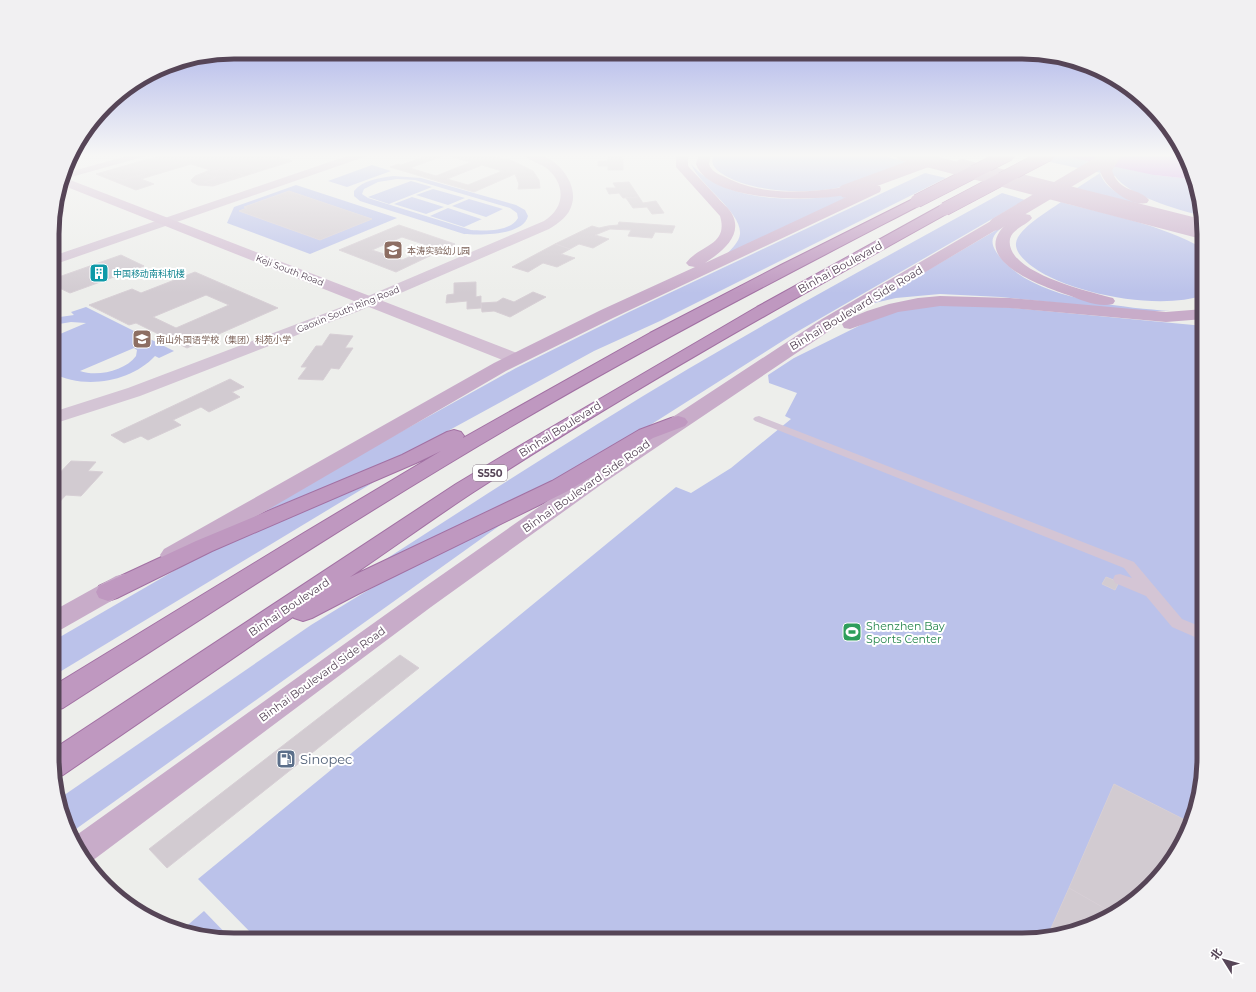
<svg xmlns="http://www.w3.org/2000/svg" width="1256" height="992" font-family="Montserrat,'Noto Sans SC',sans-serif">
<rect width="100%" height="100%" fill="#edeeeb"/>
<g fill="#bbc2ea" fill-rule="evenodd">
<path d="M715,154H877L910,163C890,170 870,179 850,185C815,195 752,194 721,173C714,168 709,162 715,154Z"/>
<path d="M1013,154H1141L1154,175L1191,179L1200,215C1177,210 1128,195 1115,176Z"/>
<path d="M691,164C727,206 812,203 862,191L727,254C732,248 739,242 740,234C742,212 700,186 691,164Z"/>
<polygon points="372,165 391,171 347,187 328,181"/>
<polygon points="925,173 946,178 660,321 594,351 402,456 261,513 386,440 516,368 629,312"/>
<path d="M1100,173C1106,191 1126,197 1141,204L1074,190Z"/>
<path d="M393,176L421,178L516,205L525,210L528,216C523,236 480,235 464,234L360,201L354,196V191C363,180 379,178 393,176ZM397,179L415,180L510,208L517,213L518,218C510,232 485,231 471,230L368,198L362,194L364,189L378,182Z"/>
<polygon points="411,181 432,187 389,204 368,197"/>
<polygon points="296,185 397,218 310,254 227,223 234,207"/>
<polygon points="433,189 465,198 448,205 416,195"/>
<path d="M1002,193L1025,200L795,333L581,469L369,570C475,502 580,433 688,369C791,308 897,251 1002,193Z"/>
<polygon points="412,197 444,207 426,214 394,204"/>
<polygon points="469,199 503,209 486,217 452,206"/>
<path d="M1061,202C1108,215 1161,224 1204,249V295C1160,311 1070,294 1033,267C1026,262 1015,253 1016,243C1018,228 1049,211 1061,202Z"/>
<polygon points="448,208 481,219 482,219 464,227 430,216"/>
<path d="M1005,225C991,236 988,242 1000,257C1033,299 1120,307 1170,311H1135L1001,297L940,294L896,298L870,304Z"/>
<polygon points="929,305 982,305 1204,326 1204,770 1190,828 1159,878 1092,926 1022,940 258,940 198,879 676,487 691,493 731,468 791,419 785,416 797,393 769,383 768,375 794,358 885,313"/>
<path d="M86,307L174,351L159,358L155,356C131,382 84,390 53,373V337L86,323L71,322L53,325V318L74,315L71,312ZM134,348L137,350L136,356C125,371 97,377 80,371Z"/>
<polygon points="374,482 53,676 53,641 210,550"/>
<polygon points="506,521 69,834 60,798 311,625 360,595 398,573"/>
<polygon points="204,911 232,940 222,940 182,930"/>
</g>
<polygon fill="#c78be4" points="1055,154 1185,154 1191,179 1154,175"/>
<g fill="#d2cbd1" stroke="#d7cfd5" fill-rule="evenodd">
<polygon points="166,154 269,154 292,161 213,186 198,185 192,182 191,180 195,176 210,170 191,164 141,179 154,184 136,190 96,174"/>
<polygon points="172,154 208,154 187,160 167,155"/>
<path d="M432,154H483L513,161L533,171L539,180L540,188L518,189L519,184L515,174L474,192L390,167L398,164L401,165ZM445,155L471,162L436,176L410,168ZM482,165L502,171L468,185L447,179Z"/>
<polygon points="608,156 623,156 623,170 608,170 608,166 598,166 598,161 608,161"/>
<polygon points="162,157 178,163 156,170 136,165"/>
<polygon points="258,157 269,160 279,157 288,160 260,169 240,163"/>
<polygon points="131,166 136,167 133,168 147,173 123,180 103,174"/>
<polygon points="224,168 244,175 213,185 204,182 216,178 205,174"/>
<polygon points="629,182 639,197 623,198 619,193 609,194 606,188 616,188 613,183"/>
<polygon points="289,191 372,219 320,240 239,211 247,208 244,207"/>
<polygon points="639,197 643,203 656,201 664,213 652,214 647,207 633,208 626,198"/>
<polygon points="55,206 61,208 64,211 60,216 54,219"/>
<polygon points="619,222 675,226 672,233 655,232 652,238 628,236 631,230 610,229 608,226 618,225"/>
<path d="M399,225L455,244L396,272L339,250ZM402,237L432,247L402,260L372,250Z"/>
<polygon points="592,226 599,228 608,226 610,229 595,235 609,239 593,248 579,244 570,249 555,244"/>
<polygon points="555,244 570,249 561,254 575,258 557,267 543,263 528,272 512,267"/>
<polygon points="121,255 144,266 70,293 53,285 53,279"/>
<path d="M195,272L278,308L187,348L136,323L129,325L89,305L132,289L141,293ZM206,295L229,305L176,328L153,317Z"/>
<polygon points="476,282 476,297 481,296 481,308 467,309 467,301 446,303 447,295 454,294 454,283"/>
<polygon points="533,292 546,297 510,317 494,311 482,312 481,303 497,302 503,298 514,302"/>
<polygon points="330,334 353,336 345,348 353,348 339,369 331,368 323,380 298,379 307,367 301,367 316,346 322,346"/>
<polygon points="230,379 244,387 232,392 240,397 209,412 201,407 173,420 181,425 148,440 141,436 124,443 111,435"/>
<polygon points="71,461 96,462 88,471 103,472 81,496 66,495 53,509 53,480"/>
<polygon points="1106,577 1119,582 1115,590 1102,584"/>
<polygon points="400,655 419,668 167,868 149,849"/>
<polygon points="1114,784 1191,823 1190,828 1159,878 1111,912 1069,888"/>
<polygon points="1069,888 1111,912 1092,926 1048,935"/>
</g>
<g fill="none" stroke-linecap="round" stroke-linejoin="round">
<defs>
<g id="trunk">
<path d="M917,197L922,198L924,201L922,204C784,276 646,347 512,426C360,515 212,612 63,708L53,711V686L302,534L441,451L416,463L212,551L117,598L108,601L99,598L96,592L99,586L196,541L402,455L447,432L454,430L461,432L464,436L463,438L650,333L781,265Z"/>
<path d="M945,205L950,206L952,209L950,212C788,302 627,392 472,493C431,520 391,549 350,577L552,481L639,430L671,418L678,416L685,418L688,422L685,426L653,438L568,491L358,594L312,618L303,621L294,618L293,617L63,775L54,778L52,770V750L456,484L516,448L757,307L940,206Z"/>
</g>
</defs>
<use href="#trunk" stroke="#a271a3" stroke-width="2"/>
<polygon fill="#d4c5d5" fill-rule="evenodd" points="759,416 1134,562 1182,619 1204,628 1204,641 1172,627 1146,596 1115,583 1113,579 1115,575 1120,574 1132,578 1124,568 755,421 753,419 755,417"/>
<polygon fill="#d4c5d5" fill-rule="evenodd" points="134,154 148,154 146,156 64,179 66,173"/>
<g fill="#d4c5d5" fill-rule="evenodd">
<polygon points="353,154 369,154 367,156 53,265 53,256"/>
<path d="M523,154C528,154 534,153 539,154C558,160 578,183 572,204C569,216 559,223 549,229L359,311L140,396L53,424V412L128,388L347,305L544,221C566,207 566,183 545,167C538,163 528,160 523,154Z"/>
</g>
<polygon fill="#d3bfd3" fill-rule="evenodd" points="65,178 522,355 525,359 522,363 516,364 510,363 62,185"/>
<g fill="#c8acc9" fill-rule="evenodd">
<path d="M676,154H688V166C698,177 708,187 718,198C722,203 729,208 732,214C744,236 720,253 705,263L870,186H880L881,189L880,192L613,318L506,371L180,561L172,563L164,561L160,555L164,549L494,363L601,310L695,267L689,266L686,263C699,245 729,246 720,216L676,167Z"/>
<path d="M699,154H711L709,164C711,171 718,174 725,177C761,196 806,193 845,187L850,188L851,191L850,194C817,202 709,203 696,164Z"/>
<path d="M1111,154H1123L1112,170C1118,193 1140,188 1149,200L1147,203C1130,207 1103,186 1100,170Z"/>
<polygon points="962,159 1201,219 1203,228 958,166 956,163 958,160"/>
<path d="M1025,214L1030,215L1032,218C1027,225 1012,229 1010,239C1004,272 1089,292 1113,298L1115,301L1113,304C1099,308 1081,300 1068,295C1047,288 977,264 1000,231C1006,223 1016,216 1025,214Z"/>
<polygon points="996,220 1001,221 1003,224 1001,227 845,320 867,311 889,304 918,298 940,296 1010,298 1166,312 1204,309 1204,319 1166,322 1010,308 940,306 898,312 850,329 844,328 842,324 844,321 602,484 431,607 92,861 88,862 71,839 413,595 586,474 822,319 991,221"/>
<polygon points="125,574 134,576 137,582 134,588 62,629 53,631 53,611 116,576"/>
</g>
<use href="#trunk" fill="#bf98c0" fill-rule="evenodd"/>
<defs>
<g id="trunk-bridge">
<polyline points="917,201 1009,154"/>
<polyline points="945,209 1049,154"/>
</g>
</defs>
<use href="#trunk-bridge" stroke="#a271a3" stroke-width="14" stroke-linecap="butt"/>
<g stroke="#c8acc9" stroke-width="13">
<polyline points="902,154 1204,233"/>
<polyline points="845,191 932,159"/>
<polyline points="996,224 1114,154"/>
</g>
<use href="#trunk-bridge" stroke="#bf98c0" stroke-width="13"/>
</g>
<linearGradient id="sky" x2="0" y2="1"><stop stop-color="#9ba4e6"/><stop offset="0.53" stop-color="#f7f7f6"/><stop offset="1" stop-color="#f7f7f6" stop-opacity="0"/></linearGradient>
<rect width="1256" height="293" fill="url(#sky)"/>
<defs>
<symbol id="school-square" viewBox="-11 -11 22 22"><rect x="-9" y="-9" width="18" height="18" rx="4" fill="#8d6e63" stroke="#fff"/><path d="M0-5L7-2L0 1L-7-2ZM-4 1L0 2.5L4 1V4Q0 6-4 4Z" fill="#fff"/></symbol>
<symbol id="building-square" viewBox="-11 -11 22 22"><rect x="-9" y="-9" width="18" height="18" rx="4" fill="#0f9aa8" stroke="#fff"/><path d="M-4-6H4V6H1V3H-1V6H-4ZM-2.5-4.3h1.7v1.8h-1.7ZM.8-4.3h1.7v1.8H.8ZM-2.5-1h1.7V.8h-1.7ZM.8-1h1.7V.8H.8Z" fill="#fff"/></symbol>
<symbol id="stadium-square" viewBox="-11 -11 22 22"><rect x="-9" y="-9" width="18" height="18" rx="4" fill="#2e9e5b" stroke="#fff"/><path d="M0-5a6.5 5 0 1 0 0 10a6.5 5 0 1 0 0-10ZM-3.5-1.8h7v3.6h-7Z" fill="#fff"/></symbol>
<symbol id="fuel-square" viewBox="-11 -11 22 22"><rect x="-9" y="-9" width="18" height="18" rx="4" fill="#5c6f8a" stroke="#fff"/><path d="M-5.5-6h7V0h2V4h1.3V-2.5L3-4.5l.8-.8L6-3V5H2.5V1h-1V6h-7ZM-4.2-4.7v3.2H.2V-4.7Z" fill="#fff"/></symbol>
</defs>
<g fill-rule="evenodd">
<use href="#school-square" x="382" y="239" width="22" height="22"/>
<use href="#building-square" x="88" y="262" width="22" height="22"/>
<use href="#school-square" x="131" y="328" width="22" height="22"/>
<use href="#stadium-square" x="841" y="621" width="22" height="22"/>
<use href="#fuel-square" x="275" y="748" width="22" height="22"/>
</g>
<g text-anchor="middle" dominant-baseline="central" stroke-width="4" stroke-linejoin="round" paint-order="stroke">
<g font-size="9" fill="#785e54" stroke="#fff" text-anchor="start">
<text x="407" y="250">本涛实验幼儿园</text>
<text x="156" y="339">南山外国语学校（集团）科苑小学</text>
</g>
<g font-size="9" fill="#564557" stroke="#fff">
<text transform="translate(290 270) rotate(21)">Keji South Road</text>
<text transform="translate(348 309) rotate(-22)">Gaoxin South Ring Road</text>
</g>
<g font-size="9" fill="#0d838f" stroke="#fff" text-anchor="start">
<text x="113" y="273">中国移动南科机楼</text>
</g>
<rect fill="#fff" stroke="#897d89" stroke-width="1" x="473" y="465" width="34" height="16" rx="3"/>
<g font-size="10" font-weight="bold" fill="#564557">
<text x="490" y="473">S550</text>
</g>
<g font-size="11" fill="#564557" stroke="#fff">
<text transform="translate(840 267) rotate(-29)">Binhai Boulevard</text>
<text transform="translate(856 308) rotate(-31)">Binhai Boulevard Side Road</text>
<text transform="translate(560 429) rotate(-32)">Binhai Boulevard</text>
<text transform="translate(586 486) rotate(-35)">Binhai Boulevard Side Road</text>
<text transform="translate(289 607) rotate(-34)">Binhai Boulevard</text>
<text transform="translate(322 674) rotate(-36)">Binhai Boulevard Side Road</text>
</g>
<g font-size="11" fill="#27864d" stroke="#fff" text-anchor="start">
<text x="866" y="626">Shenzhen Bay<tspan x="866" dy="13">Sports Center</tspan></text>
</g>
<g font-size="13" fill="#4e5e75" stroke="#fff" text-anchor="start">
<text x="300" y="759">Sinopec</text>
</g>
</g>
<path d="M0 0H1256V992H0ZM234 59H1022A175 175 0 0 1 1197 234V758A175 175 0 0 1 1022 933H234A175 175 0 0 1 59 758V234A175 175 0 0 1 234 59Z" fill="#f1f0f2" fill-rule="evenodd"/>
<path fill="none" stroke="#564557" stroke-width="5" d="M234 59H1022A175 175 0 0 1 1197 234V758A175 175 0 0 1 1022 933H234A175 175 0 0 1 59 758V234A175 175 0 0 1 234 59Z"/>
<g transform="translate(1224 960) rotate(307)" stroke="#ffffff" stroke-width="3" paint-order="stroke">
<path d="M0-3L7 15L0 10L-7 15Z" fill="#564557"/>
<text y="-6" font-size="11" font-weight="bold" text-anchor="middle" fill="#564557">北</text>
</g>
</svg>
